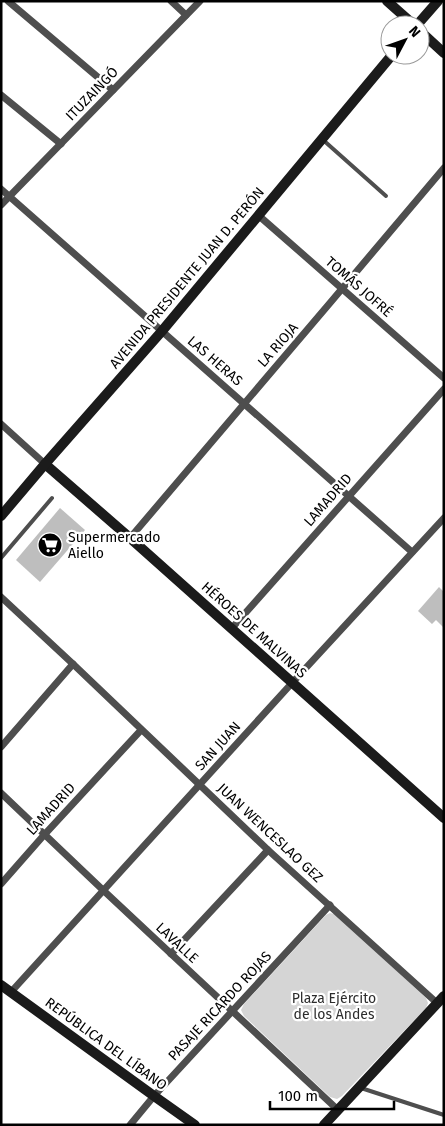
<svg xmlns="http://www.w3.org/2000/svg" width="445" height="1126" font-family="'Fira Sans',sans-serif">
<rect width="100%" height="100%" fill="#fff"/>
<polygon fill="#d5d5d5" points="330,913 337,915 426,998 428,1003 426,1008 342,1096 337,1099 330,1097 244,1016 241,1010 244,1004 326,915"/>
<g fill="#bebebe">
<polygon points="60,508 85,530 40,582 16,560"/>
<polygon points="439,587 444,592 444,628 436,620 432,624 418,611"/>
</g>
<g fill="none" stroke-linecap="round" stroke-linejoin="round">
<g stroke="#4e4e4e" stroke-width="4">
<polyline points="322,139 386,196"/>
<polyline points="1,558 52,498"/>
<polyline points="361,1088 444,1115"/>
</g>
<g stroke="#4e4e4e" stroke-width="7">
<polyline points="8,1 113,90"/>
<polyline points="171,1 186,15"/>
<polyline points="1,95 61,144"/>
<polyline points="1,189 412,552"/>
<polyline points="1,205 200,1"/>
<polyline points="258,215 444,378"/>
<polyline points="1,424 45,464"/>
<path d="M130,538C235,414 340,292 444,168"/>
<polyline points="1,597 73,664 268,850 437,1003"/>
<polyline points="232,628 444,389"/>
<polyline points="1,747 73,664"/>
<polyline points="1,793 104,891 338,1110"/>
<polyline points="1,884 44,835 141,730"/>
<polyline points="171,954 268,850"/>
<polyline points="11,992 292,683 444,518"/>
<polyline points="130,1125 154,1096 330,905"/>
</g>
<g stroke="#1b1b1b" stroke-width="10">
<polyline points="387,1 414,25"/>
<polyline points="417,25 438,1"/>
<polyline points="420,31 444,53"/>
<polyline points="45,464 130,538 444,818"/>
<polyline points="1,516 45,464 162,331 392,55"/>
<polyline points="1,985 154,1096 195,1125"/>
<polyline points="324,1125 444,996"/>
</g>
</g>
<defs>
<symbol id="supermarket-disc" viewBox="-11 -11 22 22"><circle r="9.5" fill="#000" stroke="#fff"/><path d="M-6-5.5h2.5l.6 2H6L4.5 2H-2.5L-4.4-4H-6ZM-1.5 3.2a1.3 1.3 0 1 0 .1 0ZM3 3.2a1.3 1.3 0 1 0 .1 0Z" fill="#fff"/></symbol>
</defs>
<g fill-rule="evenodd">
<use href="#supermarket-disc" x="36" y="531" width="28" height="28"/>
</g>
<g text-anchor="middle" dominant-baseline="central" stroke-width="4.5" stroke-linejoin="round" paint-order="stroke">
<g font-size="14" fill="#000" stroke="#fff">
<text transform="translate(92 94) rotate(-46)">ITUZAINGÓ</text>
<text transform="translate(187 278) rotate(-50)">AVENIDA PRESIDENTE JUAN D. PERÓN</text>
<text transform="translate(359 287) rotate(41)">TOMÁS JOFRÉ</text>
<text transform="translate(278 345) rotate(-49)">LA RIOJA</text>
<text transform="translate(215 361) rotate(41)">LAS HERAS</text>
<text transform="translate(328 500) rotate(-49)">LAMADRID</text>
<text transform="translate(254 630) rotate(42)">HÉROES DE MALVINAS</text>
<text transform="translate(218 746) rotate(-48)">SAN JUAN</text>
<text transform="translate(51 809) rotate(-48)">LAMADRID</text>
<text transform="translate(270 833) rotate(43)">JUAN WENCESLAO GEZ</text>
<text transform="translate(177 943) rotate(43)">LAVALLE</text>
<text transform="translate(220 1006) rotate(-47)">PASAJE RICARDO ROJAS</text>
<text transform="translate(106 1044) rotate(36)">REPÚBLICA DEL LÍBANO</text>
</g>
<g font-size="14" fill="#000" stroke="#fff" text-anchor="start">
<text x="68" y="537">Supermercado<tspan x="68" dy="16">Aiello</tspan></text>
</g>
<g font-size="14" fill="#2c2c2c" stroke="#fff">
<text x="334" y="998">Plaza Ejército<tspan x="334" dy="16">de los Andes</tspan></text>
</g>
</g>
<rect width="445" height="1126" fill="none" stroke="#000000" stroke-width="5"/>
<g transform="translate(405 40) rotate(49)"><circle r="24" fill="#ffffff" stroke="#999999"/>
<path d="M0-4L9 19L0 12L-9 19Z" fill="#000000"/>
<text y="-8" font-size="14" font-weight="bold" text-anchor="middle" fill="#000000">N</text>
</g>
<path d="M270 1101v8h124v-8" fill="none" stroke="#000000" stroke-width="2.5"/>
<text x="278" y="1101" font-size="15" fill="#000000" stroke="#ffffff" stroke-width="4" paint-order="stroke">100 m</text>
</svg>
